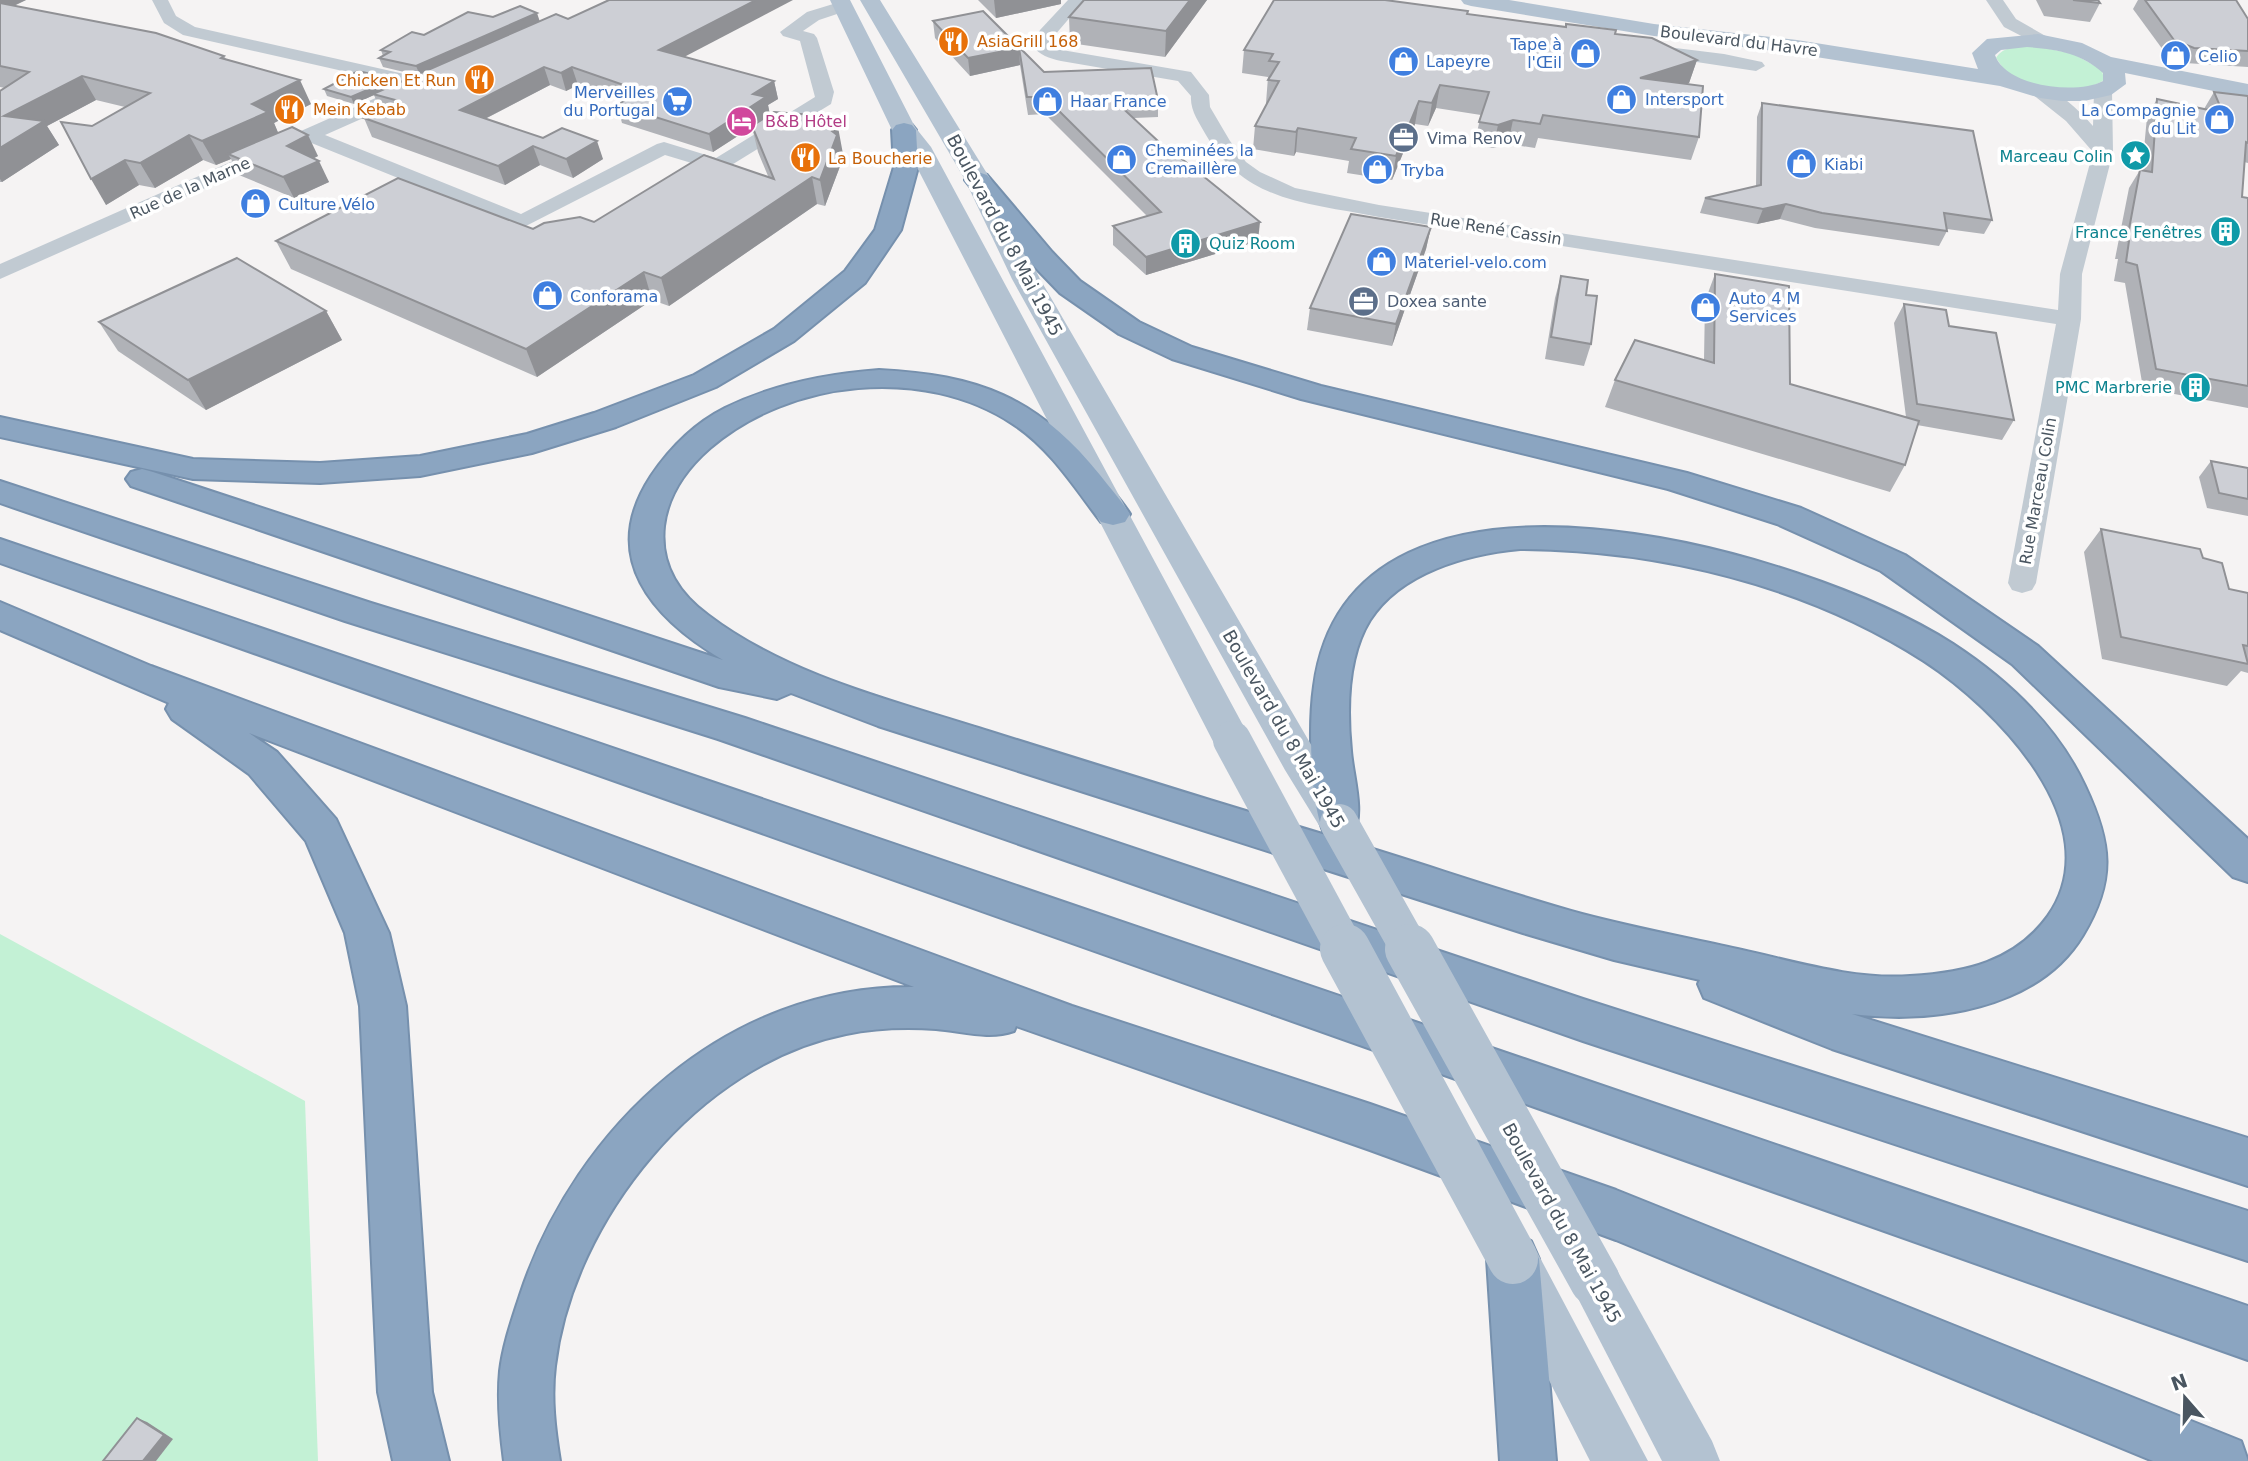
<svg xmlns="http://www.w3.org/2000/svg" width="2248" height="1461" font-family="'DejaVu Sans',sans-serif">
<rect width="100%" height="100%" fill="#f5f3f3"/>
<g fill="#c3f1d5">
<path d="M2035,46L2074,54L2102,70L2104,80C2081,96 2034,89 2010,75C2004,71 2000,63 1996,58C2004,45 2020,47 2035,46Z"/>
<polygon points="0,934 305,1101 318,1461 0,1461"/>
</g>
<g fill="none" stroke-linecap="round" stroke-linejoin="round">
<defs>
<g id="highway">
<polygon points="904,123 912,125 916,130 918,167 901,230 865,283 794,341 716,387 616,427 532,453 420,476 320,483 193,479 0,437 0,417 193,459 320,463 420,456 527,434 594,413 694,375 774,329 845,271 875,230 894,167 892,130 896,125"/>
<polygon points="978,172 987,175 1052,252 1080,281 1139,322 1192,347 1321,386 1687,473 1801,508 1905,555 2038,646 2248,839 2248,882 2233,877 2012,664 1881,571 1777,524 1668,489 1301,399 1172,359 1119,334 1060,293 1032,264 965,180 969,175"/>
<path d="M879,370C978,375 1037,397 1100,475C1110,488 1121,500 1130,514L1125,522L1113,525L1101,522C1075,488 1050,448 1013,424C924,365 790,379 710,448C687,468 668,494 664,526C660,564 678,593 708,615C788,676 894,701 988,731C1102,767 1215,802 1329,836L1325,835C1309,804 1309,721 1314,686C1350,417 1809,551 1953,644C2008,680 2057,726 2085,786C2112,843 2116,880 2083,935C2038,1010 1931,1024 1852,1014L2248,1138V1186L1832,1049L1704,998L1698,984L1700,980L1614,960L1523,933L878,726L791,693L777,699L719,687L131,486L126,479L131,472L142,469L153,472L723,660C652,618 598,557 651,476C670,448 695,423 725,408C774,384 825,374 879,370ZM1520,549C1660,550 1806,585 1924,661C1996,708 2112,824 2048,916C2015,962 1964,973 1910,976C1853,980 1797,962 1742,950C1688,938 1635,928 1582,914C1500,891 1421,863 1340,839L1353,835C1365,812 1353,777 1351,751C1347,710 1347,657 1370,620C1401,572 1467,554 1520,549Z"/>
<polygon points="0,481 371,603 745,718 1583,999 2248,1211 2248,1261 1583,1041 718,739 345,621 0,503"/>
<polygon points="0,539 2248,1306 2248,1360 0,563"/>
<path d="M0,602L151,666L1072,1006L1370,1104L1616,1190L2241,1441L2248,1461H2153L1616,1240L1370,1150L1016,1026L1014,1031C989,1040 962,1031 936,1029C906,1027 875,1028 846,1034C699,1063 572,1220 555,1366C551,1398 555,1430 560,1461H504C500,1431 497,1401 500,1371C503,1345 512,1320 520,1295C576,1125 728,985 914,987L249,733L277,752L336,819L389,933L406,1006L432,1392L449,1461H393L378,1392L360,1006L345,933L306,841L249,774L172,719L166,709L169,703L0,630Z"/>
<polygon points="1513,1233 1531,1241 1539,1259 1556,1461 1500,1461 1487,1259 1495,1241"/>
</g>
</defs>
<use href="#highway" stroke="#7690ad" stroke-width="4"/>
<g fill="#c1cad2" fill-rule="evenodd">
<polygon points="152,0 168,0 176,16 195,27 431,80 433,84 431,88 325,135 521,214 657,144 664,142 716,158 815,97 800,41 783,36 780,32 807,12 843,1 852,6 849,10 819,20 803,31 814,34 817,38 834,92 831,104 725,169 718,171 665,155 522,228 309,142 0,279 0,264 405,85 183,35 164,23"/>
<path d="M1068,0H1085L1054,36L1050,44L1056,49L1191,72L1209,95L1210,107L1230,141L1246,162L1260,172L1295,188L1379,205L2058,310L2060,274L2093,152L2066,121L2027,90L2036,84C2058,90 2079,110 2093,126L2094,91L2103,85L2110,87L2112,91L2113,152L2082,274L2081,319L2036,583L2032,590L2022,593L2012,590L2008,583L2056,324L1379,217C1309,203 1245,203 1206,135C1199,122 1190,111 1191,96L1178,81L1061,61C1049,58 1040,56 1032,45L1040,30Z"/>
<polygon points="1986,0 2003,0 2016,19 2056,42 2047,47 2041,46 2004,27"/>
<polygon points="1643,44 1724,54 1762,62 1765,66 1756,71 1637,53 1634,49"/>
</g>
<g fill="#b3c2d1" fill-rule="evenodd">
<polygon points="830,0 850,0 915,127 931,147 1251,740 1246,751 1232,755 1218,751 908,150 892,130"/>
<polygon points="860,0 880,0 991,180 1040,279 1313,748 1359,823 1353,835 1339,840 1325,835 1285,770 1012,279 965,180"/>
<path d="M1461,0H1509L1654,24L1797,40L1978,69L1972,53L1987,39L2038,34L2082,43L2111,57L2248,84V98L2125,73L2126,84L2111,95L2084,101H2062L2040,98L2000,86L1797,54L1654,36L1471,6L1464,4ZM2027,47C2055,49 2082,53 2103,73V81C2077,95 2006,87 1995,55L2001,50Z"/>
<polygon points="1519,1244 1537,1252 1648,1461 1590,1461 1493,1270 1501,1252"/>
<polygon points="1595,1255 1613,1263 1712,1441 1720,1461 1662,1461 1569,1281 1577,1263"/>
</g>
<use href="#highway" fill="#8ba5c1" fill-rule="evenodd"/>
<g stroke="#b3c2d1" stroke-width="38">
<polyline points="1232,740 1346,951"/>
<polyline points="1339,823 1411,951"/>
</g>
<g stroke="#b3c2d1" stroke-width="50">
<polyline points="1345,949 1513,1259"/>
<polyline points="1410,949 1595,1281"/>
</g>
</g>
<g fill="#b0b2b7">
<polygon points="0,0 26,0 14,6 224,56 226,59 311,104 274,123 278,133 318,156 314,158 329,182 294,198 239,175 231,159 216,165 203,160 155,188 139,185 106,205 92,126 125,107 96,100 47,126 59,145 2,182 0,182 0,91 5,88 0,87"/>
<polygon points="978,0 1061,0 1061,4 996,18"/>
<polygon points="1084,0 1207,0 1165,57 1070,43 1069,17"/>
<polygon points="2036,0 2098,0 2100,3 2090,22 2044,16"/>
<polygon points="2138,0 2236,0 2248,19 2248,67 2185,63 2166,54 2133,9"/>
<polygon points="983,11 1044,72 1158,100 1158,117 1134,118 1258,241 1146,275 1113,245 1113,226 1147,216 1045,114 1028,115 1020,65 970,76 935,38 933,21"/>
<polygon points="1467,15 1615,34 1697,60 1689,83 1687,84 1699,137 1691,160 1538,138 1535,148 1508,144 1493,148 1474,145 1481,115 1436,108 1428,126 1415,124 1392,180 1347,173 1349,161 1296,152 1294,156 1253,149 1255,126 1267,103 1266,103 1268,77 1242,73 1244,50"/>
<polygon points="493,17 539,21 568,19 684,57 774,81 778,99 768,105 770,115 843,154 841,155 842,161 825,206 817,204 669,306 652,300 537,377 291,269 276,241 533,229 594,222 768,176 758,152 752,127 713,152 622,123 617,105 624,101 578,85 566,91 550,85 485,119 603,159 573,178 540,165 505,185 372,137 364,118 380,110 374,95 354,104 327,96 324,89 395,84 417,75 383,67 379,58 383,56 381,50 424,35"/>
<polygon points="2214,92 2248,96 2248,163 2244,162 2242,197 2248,198 2248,408 2143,388 2125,283 2114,281 2118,259 2115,259 2129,188 2140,170 2142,170 2147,117 2157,99 2204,109"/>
<polygon points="1762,103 1992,220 1984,234 1947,229 1947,231 1939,246 1815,228 1780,219 1757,224 1700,213 1705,198 1756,186 1757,117"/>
<polygon points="1431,227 1426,249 1392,346 1307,330 1310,308"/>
<polygon points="1715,274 1790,384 1906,417 1894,323 1904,304 1949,326 2014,420 2002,440 1917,425 1905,465 1890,492 1605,407 1615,380 1704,360 1705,301"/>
<polygon points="1561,276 1586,295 1591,344 1584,366 1545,359 1555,298"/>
<polygon points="326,311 342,340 206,410 118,351 99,322"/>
<polygon points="2211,461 2248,468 2248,516 2207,508 2199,477"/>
<polygon points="2101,529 2203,558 2229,589 2248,593 2248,673 2241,671 2227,686 2102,659 2084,552"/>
</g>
<g fill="#909195">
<polygon points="0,0 26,0 0,12"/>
<polygon points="756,0 793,0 663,68 659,50"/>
<polygon points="994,0 1061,0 1061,4 996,18"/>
<polygon points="1190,0 1207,0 1165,57 1166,31"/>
<polygon points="537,13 540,22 420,75 416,66"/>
<polygon points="1019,48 1020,65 970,76 968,58"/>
<polygon points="1697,60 1689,83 1634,101 1640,78"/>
<polygon points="544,67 550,85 467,128 460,110"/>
<polygon points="572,67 578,85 566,91 561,73"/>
<polygon points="82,76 96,100 47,126 59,145 2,182 0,179 0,148 4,116"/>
<polygon points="393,79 396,86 373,94 374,95 354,104 351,97"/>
<polygon points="300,80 311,104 274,123 280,137 228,154 231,159 216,165 202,141 252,104"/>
<polygon points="774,81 778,99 768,105 770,115 713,152 709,134 753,94"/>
<polygon points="1440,85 1436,108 1428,126 1432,103"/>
<polygon points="1419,101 1415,124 1392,180 1396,156"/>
<polygon points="1513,120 1508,144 1493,148 1498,125"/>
<polygon points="838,127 843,154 841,155 842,161 825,206 820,180 832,131"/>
<polygon points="1298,128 1296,152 1294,156 1296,132"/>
<polygon points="189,135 203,160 155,188 140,163"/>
<polygon points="308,135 318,156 297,167 287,146"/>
<polygon points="597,141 603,159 573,178 566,159"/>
<polygon points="533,146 540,165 505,185 498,166"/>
<polygon points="125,160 139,185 106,205 91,179"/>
<polygon points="319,161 329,182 294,198 283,177"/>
<polygon points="812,177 817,204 669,306 661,278"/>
<polygon points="1786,204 1780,219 1757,224 1763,209"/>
<polygon points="1260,222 1258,241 1146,275 1146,257"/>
<polygon points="1431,227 1426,249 1392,346 1396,324"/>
<polygon points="644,272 652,300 537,377 526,349"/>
<polygon points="326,311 342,340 206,410 188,380"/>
<polygon points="137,1418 147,1422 173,1439 156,1461 143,1461"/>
</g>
<g fill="#cdcfd5" stroke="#909195" stroke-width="2">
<polygon points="609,0 756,0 659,50 774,81 753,94 766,97 709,134 617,105 641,91 572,67 561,73 544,67 460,110 543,138 562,128 597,141 566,159 533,146 498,166 364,118 399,101 373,94 556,14 568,19"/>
<polygon points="1084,0 1190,0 1166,31 1069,17"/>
<polygon points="1274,0 1385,0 1468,11 1467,14 1566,27 1566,24 1616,30 1615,34 1652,38 1697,60 1640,78 1703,86 1699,137 1543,115 1540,124 1513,120 1498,125 1479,122 1489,92 1440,85 1432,103 1419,101 1396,156 1351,149 1356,138 1298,128 1296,132 1255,126 1279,81 1268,80 1279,62 1269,61 1273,54 1244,50"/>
<polygon points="2073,0 2098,0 2100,3"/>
<polygon points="2145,0 2236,0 2248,19 2248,51 2194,48 2174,40"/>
<polygon points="0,3 156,33 224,56 221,58 300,80 252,104 268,112 202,141 189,135 140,163 125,160 91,179 61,122 92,126 150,93 82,76 4,116 44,121 0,148 0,91 29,72 0,66"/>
<polygon points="520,6 537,13 416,66 379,58 390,52 381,50 412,32 424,35 468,12 493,17"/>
<polygon points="983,11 1044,72 1151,68 1158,100 1116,102 1173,155 1177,155 1260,222 1146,257 1113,226 1161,212 1045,97 1027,97 1019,48 968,58 933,21"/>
<polygon points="358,71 393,79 351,97 324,89"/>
<polygon points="2214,92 2248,96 2248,143 2246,142 2242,197 2248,198 2248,386 2156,369 2137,265 2126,262 2129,241 2127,240 2140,170 2152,172 2157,99 2223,113"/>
<polygon points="1762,103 1973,131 1992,220 1944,213 1947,231 1822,213 1786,204 1763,209 1705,198 1761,185"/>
<polygon points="774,112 814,115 838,127 832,131 837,135 820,180 812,177 661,278 644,272 526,349 276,241 398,178 533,229 544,223 580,217 594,222 704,155 774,179 752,126"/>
<polygon points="292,127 308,135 287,146 319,161 283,177 228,154"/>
<polygon points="1351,214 1431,227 1396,324 1310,308"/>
<polygon points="237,258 326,311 188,380 99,322"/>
<polygon points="1715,274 1789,286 1790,384 1919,421 1905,465 1615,380 1635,340 1714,363"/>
<polygon points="1561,276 1588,280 1586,295 1597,296 1591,344 1551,337"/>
<polygon points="1904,304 1946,310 1949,326 1996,333 2014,420 1917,404"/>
<polygon points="2211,461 2248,468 2248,499 2219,493"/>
<polygon points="2101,529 2200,549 2203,558 2222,563 2229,589 2248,593 2248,646 2243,645 2248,664 2121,637"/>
<polygon points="137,1418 164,1435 143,1461 103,1461"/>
</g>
<defs>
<symbol id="restaurant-disc" viewBox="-11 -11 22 22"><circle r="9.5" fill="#e8710a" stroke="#fff"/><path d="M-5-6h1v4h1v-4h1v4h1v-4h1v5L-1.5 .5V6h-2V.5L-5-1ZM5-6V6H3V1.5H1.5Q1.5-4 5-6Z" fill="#fff"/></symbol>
<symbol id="shop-disc" viewBox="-11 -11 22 22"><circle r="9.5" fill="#3f7fe0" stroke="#fff"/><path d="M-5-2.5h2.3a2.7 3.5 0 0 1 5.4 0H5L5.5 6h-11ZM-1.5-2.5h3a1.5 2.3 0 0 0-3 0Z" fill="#fff"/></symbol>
<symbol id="supermarket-disc" viewBox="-11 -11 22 22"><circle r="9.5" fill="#3f7fe0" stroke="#fff"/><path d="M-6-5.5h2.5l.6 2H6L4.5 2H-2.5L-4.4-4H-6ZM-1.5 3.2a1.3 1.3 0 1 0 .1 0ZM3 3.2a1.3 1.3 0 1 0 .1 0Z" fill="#fff"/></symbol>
<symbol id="hotel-disc" viewBox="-11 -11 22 22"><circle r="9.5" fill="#d1479c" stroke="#fff"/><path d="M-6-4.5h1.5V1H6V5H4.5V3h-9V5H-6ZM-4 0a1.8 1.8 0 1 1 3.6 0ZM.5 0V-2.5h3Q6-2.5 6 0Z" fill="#fff"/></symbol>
<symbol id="office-disc" viewBox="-11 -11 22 22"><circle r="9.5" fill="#5c6f8a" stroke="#fff"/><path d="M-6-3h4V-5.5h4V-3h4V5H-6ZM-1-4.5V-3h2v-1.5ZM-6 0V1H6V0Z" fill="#fff"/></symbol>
<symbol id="sight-disc" viewBox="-11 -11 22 22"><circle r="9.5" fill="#0f9aa8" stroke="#fff"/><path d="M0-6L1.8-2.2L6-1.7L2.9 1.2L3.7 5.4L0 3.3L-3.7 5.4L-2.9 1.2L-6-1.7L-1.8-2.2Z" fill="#fff"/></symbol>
<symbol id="building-disc" viewBox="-11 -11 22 22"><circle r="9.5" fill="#0f9aa8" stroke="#fff"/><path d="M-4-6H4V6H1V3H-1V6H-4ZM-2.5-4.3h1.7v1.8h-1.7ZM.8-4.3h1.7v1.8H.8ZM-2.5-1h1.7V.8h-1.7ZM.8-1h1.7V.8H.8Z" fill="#fff"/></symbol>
</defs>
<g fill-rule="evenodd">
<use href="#restaurant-disc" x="936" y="24" width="35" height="35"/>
<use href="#shop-disc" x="1568" y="36" width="35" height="35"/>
<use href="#shop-disc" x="2158" y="38" width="35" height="35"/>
<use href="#shop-disc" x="1386" y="44" width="35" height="35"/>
<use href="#restaurant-disc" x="462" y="62" width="35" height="35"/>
<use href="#shop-disc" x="1604" y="82" width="35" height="35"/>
<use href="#supermarket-disc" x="660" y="84" width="35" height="35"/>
<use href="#shop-disc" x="1030" y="84" width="35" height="35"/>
<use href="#restaurant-disc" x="272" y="92" width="35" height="35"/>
<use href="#shop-disc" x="2202" y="102" width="35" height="35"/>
<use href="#hotel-disc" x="724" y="104" width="35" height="35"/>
<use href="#office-disc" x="1386" y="120" width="35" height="35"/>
<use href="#sight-disc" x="2118" y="138" width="35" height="35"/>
<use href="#restaurant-disc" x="788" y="140" width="35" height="35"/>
<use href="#shop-disc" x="1104" y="142" width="35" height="35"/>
<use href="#shop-disc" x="1784" y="146" width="35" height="35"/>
<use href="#shop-disc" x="1360" y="152" width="35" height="35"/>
<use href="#shop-disc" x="238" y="186" width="35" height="35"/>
<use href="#building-disc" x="2208" y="214" width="35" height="35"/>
<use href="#building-disc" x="1168" y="226" width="35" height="35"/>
<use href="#shop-disc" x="1364" y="244" width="35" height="35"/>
<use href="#shop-disc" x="530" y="278" width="35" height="35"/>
<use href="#office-disc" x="1346" y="284" width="35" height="35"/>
<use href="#shop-disc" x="1688" y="290" width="35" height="35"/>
<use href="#building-disc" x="2178" y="370" width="35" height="35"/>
</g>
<g text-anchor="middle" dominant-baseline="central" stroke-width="7" stroke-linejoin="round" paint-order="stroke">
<g font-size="16" fill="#c56008" stroke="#fff" text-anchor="start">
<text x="977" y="41">AsiaGrill 168</text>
<text x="456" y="80" text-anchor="end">Chicken Et Run</text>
<text x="313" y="109">Mein Kebab</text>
<text x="828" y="158">La Boucherie</text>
</g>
<g font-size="16" fill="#4a5661" stroke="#fff">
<text transform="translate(1739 41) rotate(7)">Boulevard du Havre</text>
<text transform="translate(190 188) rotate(-24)">Rue de la Marne</text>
<text transform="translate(1496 229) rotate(9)">Rue René Cassin</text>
<text transform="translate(2038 491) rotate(-80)">Rue Marceau Colin</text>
</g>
<g font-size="16" fill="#366cbe" stroke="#fff" text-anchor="start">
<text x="1562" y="44" text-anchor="end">Tape à<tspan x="1562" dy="18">l'Œil</tspan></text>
<text x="2198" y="56">Celio</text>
<text x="1426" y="61">Lapeyre</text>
<text x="655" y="92" text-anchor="end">Merveilles<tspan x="655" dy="18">du Portugal</tspan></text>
<text x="1645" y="99">Intersport</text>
<text x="1070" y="101">Haar France</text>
<text x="2196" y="110" text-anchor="end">La Compagnie<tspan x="2196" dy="18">du Lit</tspan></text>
<text x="1145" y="150">Cheminées la<tspan x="1145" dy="18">Cremaillère</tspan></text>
<text x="1824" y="164">Kiabi</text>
<text x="1401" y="170">Tryba</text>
<text x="278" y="204">Culture Vélo</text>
<text x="1404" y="262">Materiel-velo.com</text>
<text x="570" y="296">Conforama</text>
<text x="1729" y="298">Auto 4 M<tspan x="1729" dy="18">Services</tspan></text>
</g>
<g font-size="16" fill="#b23c85" stroke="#fff" text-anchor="start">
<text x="765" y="121">B&amp;B Hôtel</text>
</g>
<g font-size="16" fill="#4e5e75" stroke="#fff" text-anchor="start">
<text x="1427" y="138">Vima Renov</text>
<text x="1387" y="301">Doxea sante</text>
</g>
<g font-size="16" fill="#0d838f" stroke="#fff" text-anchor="end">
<text x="2113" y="156">Marceau Colin</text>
<text x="2202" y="232">France Fenêtres</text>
<text x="1209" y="243" text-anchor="start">Quiz Room</text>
<text x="2172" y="387">PMC Marbrerie</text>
</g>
<g font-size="18" fill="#4a5661" stroke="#fff">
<text transform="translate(1005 235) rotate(62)">Boulevard du 8 Mai 1945</text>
<text transform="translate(1284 729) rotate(60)">Boulevard du 8 Mai 1945</text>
<text transform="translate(1562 1223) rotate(61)">Boulevard du 8 Mai 1945</text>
</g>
</g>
<g transform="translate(2185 1398) rotate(340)" stroke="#ffffff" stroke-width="5" paint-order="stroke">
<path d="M0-5L12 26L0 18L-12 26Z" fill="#4a5661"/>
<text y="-10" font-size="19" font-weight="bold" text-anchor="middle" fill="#4a5661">N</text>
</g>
</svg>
